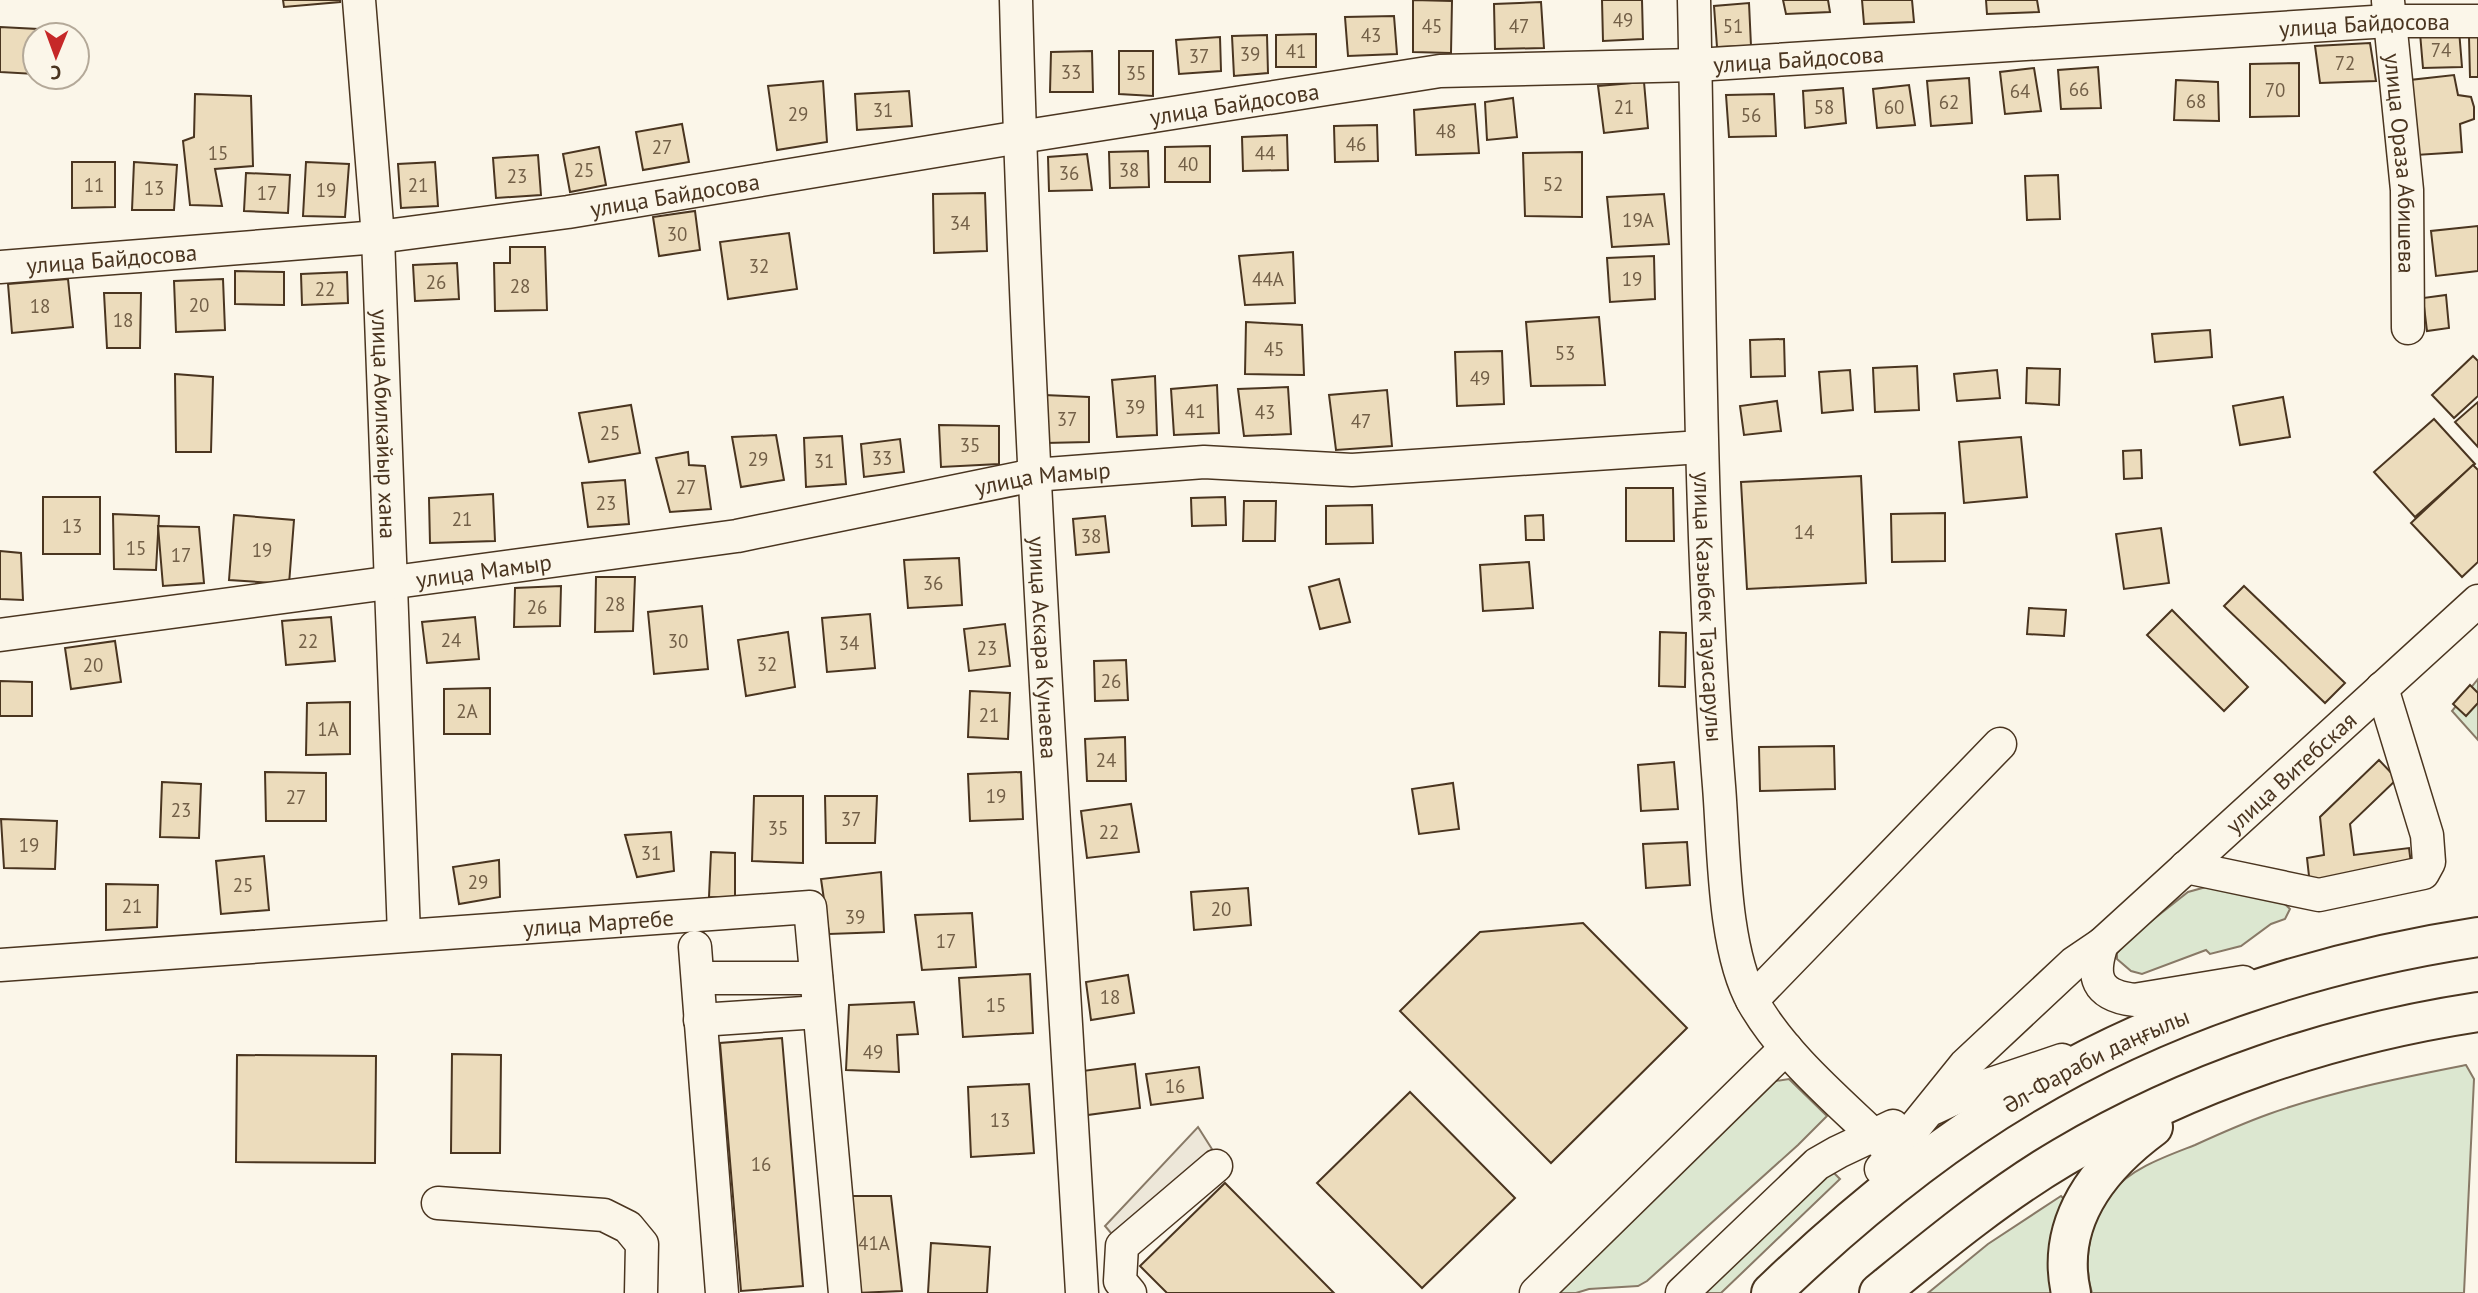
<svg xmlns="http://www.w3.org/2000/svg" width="2478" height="1293" font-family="'PT Sans',sans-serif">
<rect width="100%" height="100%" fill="#fbf6e9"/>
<g fill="#dce7d0" stroke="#887966" stroke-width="2">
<polygon points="2478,679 2478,740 2452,711"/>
<polygon points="2235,879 2269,889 2290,909 2285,919 2271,924 2241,946 2210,954 2206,950 2142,974 2131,971 2117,959 2117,953 2131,937 2188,892"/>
<path d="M2466,1065L2474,1079L2464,1293H2092C2082,1260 2090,1219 2112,1192C2131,1168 2167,1156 2195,1145C2219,1134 2244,1123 2269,1114C2333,1091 2400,1078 2466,1065Z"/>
<polygon points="1789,1079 1827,1116 1798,1145 1647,1281 1638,1286 1589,1289 1576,1293 1548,1293 1769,1082"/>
<polygon points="1832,1171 1840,1179 1721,1293 1703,1293"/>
<polygon points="2061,1196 2064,1199 2054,1293 1928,1293 1988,1244"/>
</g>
<polygon fill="#ede7d9" stroke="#887966" stroke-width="2" points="1198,1127 1217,1157 1122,1246 1105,1226"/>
<g fill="#ecdcbc" stroke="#4a3520" stroke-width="2">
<polygon points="283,0 340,0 340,2 284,7"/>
<polygon points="1413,0 1452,1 1451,53 1413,52"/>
<polygon points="1602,0 1642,0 1643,39 1603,41"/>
<polygon points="1783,0 1828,0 1830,12 1786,14"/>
<polygon points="1862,0 1912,0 1914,22 1864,24"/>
<polygon points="1986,0 2037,0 2039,12 1987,14"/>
<polygon points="1541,2 1544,48 1495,49 1494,4"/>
<polygon points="1749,3 1751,46 1717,47 1714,6"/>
<polygon points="1394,16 1397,54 1348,56 1345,17"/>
<polygon points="0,27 38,29 38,35 35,35 35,74 0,72"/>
<polygon points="2459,30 2462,67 2423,68 2420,33"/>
<polygon points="1316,34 1316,67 1276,67 1276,35"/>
<polygon points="1267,35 1268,73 1234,76 1232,36"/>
<polygon points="1220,37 1221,71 1179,74 1176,40"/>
<polygon points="2469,37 2478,37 2478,77 2470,77"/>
<polygon points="2370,43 2376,81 2320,83 2315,46"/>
<polygon points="1092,51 1093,92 1050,92 1051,52"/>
<polygon points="1119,51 1153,51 1153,96 1119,94"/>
<polygon points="2299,63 2299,116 2250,117 2250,64"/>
<polygon points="2098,67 2101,108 2061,109 2058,70"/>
<polygon points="2034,68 2041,111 2005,114 2000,72"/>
<polygon points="2454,75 2458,95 2471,97 2474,107 2474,119 2460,124 2462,152 2416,155 2410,80"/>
<polygon points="1969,78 1972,123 1931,126 1927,81"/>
<polygon points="2176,80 2218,82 2219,121 2174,120"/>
<polygon points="823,81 827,142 777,150 768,86"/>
<polygon points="1644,82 1648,128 1604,133 1598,86"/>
<polygon points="1909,85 1915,125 1877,128 1873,89"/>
<polygon points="1843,88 1846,123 1805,128 1803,91"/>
<polygon points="909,91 912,126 857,130 855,94"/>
<polygon points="195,94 251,96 253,166 215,169 222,206 190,205 183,141 194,137"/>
<polygon points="1774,94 1776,136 1729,137 1726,95"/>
<polygon points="1513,98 1517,137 1487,140 1485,102"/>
<polygon points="1475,104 1479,153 1416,155 1414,110"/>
<polygon points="682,124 689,162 643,170 636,132"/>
<polygon points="1377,125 1378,161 1335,162 1334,126"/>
<polygon points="1287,135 1288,170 1243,171 1242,137"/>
<polygon points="1210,146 1210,182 1165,182 1165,147"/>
<polygon points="599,147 606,185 570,192 563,154"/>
<polygon points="1148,151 1149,187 1110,188 1109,152"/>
<polygon points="1582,152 1582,217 1525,216 1523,153"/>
<polygon points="1087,154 1092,190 1049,191 1048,157"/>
<polygon points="538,155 541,195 496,198 493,158"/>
<polygon points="72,162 115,162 115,207 72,208"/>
<polygon points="134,162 177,165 174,210 132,210"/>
<polygon points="306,162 349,164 345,217 303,216"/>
<polygon points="435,162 438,206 401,208 398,164"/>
<polygon points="246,173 290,175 288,213 244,211"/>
<polygon points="2058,175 2060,219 2027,220 2025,176"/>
<polygon points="985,193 987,251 934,253 933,194"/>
<polygon points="1664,194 1669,244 1612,247 1607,197"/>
<polygon points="695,211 700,250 659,256 653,217"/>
<polygon points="2478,226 2478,271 2436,276 2431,231"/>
<polygon points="789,233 797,289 728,299 720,242"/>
<polygon points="510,247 545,247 547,310 495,311 494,263 510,263"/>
<polygon points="1293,252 1295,303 1245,305 1239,256"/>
<polygon points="1654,256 1655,299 1610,302 1607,258"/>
<polygon points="457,263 459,299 415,301 413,265"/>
<polygon points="235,271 284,272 284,305 235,304"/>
<polygon points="347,272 348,303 302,305 301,274"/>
<polygon points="68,279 73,327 12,333 8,284"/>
<polygon points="223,279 225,330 176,332 174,281"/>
<polygon points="104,293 141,293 140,348 107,348"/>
<polygon points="2446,295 2449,328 2427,331 2423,298"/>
<polygon points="1599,317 1605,385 1531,386 1526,322"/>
<polygon points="1246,322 1302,325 1304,375 1245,374"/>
<polygon points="2210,330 2212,357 2155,362 2152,334"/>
<polygon points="1784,339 1785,376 1751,377 1750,340"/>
<polygon points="1502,351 1504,404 1457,406 1455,352"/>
<polygon points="2473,356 2478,361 2478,396 2454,418 2432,395"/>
<polygon points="1917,366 1919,410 1875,412 1873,368"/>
<polygon points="2027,368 2060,369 2059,405 2026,403"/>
<polygon points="1850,370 1853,410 1822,413 1819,372"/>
<polygon points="1997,370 2000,398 1957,401 1954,374"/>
<polygon points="175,374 213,377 211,452 176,452"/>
<polygon points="1155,376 1157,435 1117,437 1112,380"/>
<polygon points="1217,385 1219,433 1174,435 1171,389"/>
<polygon points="1288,387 1291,434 1244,436 1238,389"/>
<polygon points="1387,390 1392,446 1336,450 1329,395"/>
<polygon points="1044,395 1089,397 1089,442 1045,443"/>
<polygon points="2283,397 2290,437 2240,445 2233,406"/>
<polygon points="1777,401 1781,431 1744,435 1740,406"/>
<polygon points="2478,402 2478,447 2455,422"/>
<polygon points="631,405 640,453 589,462 579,413"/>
<polygon points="2434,419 2475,464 2415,517 2374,472"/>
<polygon points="939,425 999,426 999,464 941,467"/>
<polygon points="776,435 784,480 741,487 732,437"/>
<polygon points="842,436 846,484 806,487 804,438"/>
<polygon points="2021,437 2027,497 1964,503 1959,442"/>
<polygon points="900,439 904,472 864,477 861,444"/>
<polygon points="2141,450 2142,478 2124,479 2123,451"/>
<polygon points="688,452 689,465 705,466 711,509 670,512 656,458"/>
<polygon points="2473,465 2478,470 2478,562 2462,577 2411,523"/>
<polygon points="1861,476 1866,583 1747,589 1741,482"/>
<polygon points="625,480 629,524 588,527 582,483"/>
<polygon points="1626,488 1673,488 1674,541 1626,541"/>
<polygon points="493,494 495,541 430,543 429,498"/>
<rect x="43" y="497" width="57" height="57"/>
<polygon points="1225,497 1226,525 1192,526 1191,498"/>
<polygon points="1244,501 1276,501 1275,541 1243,541"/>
<polygon points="1372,505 1373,543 1326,544 1326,506"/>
<polygon points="1945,513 1945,561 1892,562 1891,514"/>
<polygon points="113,514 159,516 156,570 114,569"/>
<polygon points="234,515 294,520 289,584 229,580"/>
<polygon points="1543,515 1544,540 1526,540 1525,516"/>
<polygon points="1105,516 1109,552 1076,555 1073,519"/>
<polygon points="158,526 199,527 204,583 163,586"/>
<polygon points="2161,528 2169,583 2124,589 2116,534"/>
<polygon points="0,551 21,553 23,600 0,599"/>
<polygon points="959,558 962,605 908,608 904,560"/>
<polygon points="1529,562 1533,608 1483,611 1480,565"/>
<polygon points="596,577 635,577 633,631 595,632"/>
<polygon points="1339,579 1350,622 1320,629 1309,587"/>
<polygon points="561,586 560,626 514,627 515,588"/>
<polygon points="2244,586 2345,683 2325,703 2224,606"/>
<polygon points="702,606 708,669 654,674 648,612"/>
<polygon points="2029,608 2066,610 2064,636 2027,634"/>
<polygon points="2172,610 2248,687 2224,711 2147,635"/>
<polygon points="870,614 875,668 827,672 822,618"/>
<polygon points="331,617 335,661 286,665 282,621"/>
<polygon points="475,617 479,659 427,663 422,622"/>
<polygon points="1005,624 1010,666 969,671 964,629"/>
<polygon points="788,632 795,687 746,696 738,640"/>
<polygon points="1660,632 1686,633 1685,687 1659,686"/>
<polygon points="115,641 121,682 71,689 65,648"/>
<polygon points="1126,660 1128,700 1095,701 1094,661"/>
<polygon points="0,681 32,682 32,716 0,716"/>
<polygon points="2470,685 2478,693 2478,703 2466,716 2453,704"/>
<polygon points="490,688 490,734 444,734 444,689"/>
<polygon points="970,691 1010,693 1008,739 968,737"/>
<polygon points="350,702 350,754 306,755 307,703"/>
<polygon points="1125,737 1126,781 1087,781 1085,739"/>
<polygon points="1834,746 1835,789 1760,791 1759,747"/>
<polygon points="2379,760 2397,779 2350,824 2354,855 2409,848 2412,872 2310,885 2307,858 2324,855 2320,817"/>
<polygon points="1674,762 1678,809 1641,811 1638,765"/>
<polygon points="265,772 326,773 326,821 266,821"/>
<polygon points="1021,772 1023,819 970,821 968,774"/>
<polygon points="162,782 201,784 199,838 160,837"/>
<polygon points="1453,783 1459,829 1419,834 1412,789"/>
<polygon points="754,796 803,796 803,863 752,861"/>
<polygon points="825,796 877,796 875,843 826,843"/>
<polygon points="1131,804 1139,852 1087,858 1081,811"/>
<polygon points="1,819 57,821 55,869 4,868"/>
<polygon points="671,832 674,871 637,877 625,835"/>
<polygon points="1687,842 1690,885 1646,888 1643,844"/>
<polygon points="711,852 735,853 735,898 709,897"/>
<polygon points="264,856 269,910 221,914 216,861"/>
<polygon points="499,860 500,897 459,904 453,867"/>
<polygon points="881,872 884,932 829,934 821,879"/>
<polygon points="106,884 158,885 157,927 106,930"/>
<polygon points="1248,888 1251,925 1194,930 1191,892"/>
<polygon points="972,913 976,967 922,970 915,915"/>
<polygon points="1583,923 1687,1028 1551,1163 1400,1011 1480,932"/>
<polygon points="1030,974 1033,1033 963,1037 959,978"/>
<polygon points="1128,975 1134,1013 1091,1020 1086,982"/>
<polygon points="914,1002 918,1034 897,1035 899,1072 846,1070 849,1005"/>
<polygon points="782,1038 803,1286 741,1291 720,1043"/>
<polygon points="452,1054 501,1055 500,1153 451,1153"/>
<polygon points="237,1055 376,1056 375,1163 236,1162"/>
<polygon points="1135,1064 1140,1108 1080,1116 1075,1072"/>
<polygon points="1199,1067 1203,1098 1151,1105 1146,1074"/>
<polygon points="1029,1084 1034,1153 971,1157 968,1087"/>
<polygon points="1410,1092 1515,1198 1422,1288 1317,1183"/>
<polygon points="1225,1183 1334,1293 1167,1293 1140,1266"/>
<polygon points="846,1196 891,1196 902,1291 856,1293"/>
<polygon points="931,1243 990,1247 987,1293 928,1293"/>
</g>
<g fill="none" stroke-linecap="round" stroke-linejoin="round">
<defs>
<g id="minor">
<path id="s1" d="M359,0L378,237L404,935"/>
<path id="s2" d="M1016,0C1027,431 1057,862 1082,1293"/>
<path id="s3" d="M1694,0C1700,262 1698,525 1719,786C1724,848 1723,949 1753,1002C1786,1060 1846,1107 1893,1154"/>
<path id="s4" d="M2388,1L2407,190L2408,328"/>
<path id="s5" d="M0,267L378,237L568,212L1020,137L1440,71L1696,65L2389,21H2478"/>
<path id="s6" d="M0,635L737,536L1034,475L1204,462L1352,470L1701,447"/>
<polyline points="2186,867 2319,895 2423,873 2429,862 2427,835 2382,688"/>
<path d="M2102,944C2091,977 2096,995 2134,1000L2243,982"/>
<polyline points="695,947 722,1293"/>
<path id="s7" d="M0,965L810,907L845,1293"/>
<polyline points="698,978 816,978"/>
<polyline points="1752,1000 2000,744"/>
<polyline points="700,1020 819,1012"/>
<polyline points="1934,1108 1970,1091 2062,1060"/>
<path id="s8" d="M1881,1169L1965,1065L2074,963L2102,944L2478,601"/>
<polyline points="438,1203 604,1215 628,1227 642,1244 641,1293"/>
<polyline points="1130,1293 1120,1281 1122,1246 1216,1166"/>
<polyline points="1536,1293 1786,1048"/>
<polyline points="1682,1293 1817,1164 1838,1152 1893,1126"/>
</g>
<g id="major">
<path id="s9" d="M1771,1293C1848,1219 1932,1149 2025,1094C2162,1012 2320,961 2478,937"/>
<path d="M1879,1293C1938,1245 1997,1196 2063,1157C2190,1082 2333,1034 2478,1012"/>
<path d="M2071,1293C2055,1222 2099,1167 2153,1127"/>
</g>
</defs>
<use href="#minor" stroke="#4a3520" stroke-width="35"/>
<use href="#major" stroke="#4a3520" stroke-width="42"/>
<use href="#minor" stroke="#fbf6e9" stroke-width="32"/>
<use href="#major" stroke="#fbf6e9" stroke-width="38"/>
</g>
<g text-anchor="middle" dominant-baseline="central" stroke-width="5" stroke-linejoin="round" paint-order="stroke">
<g font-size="19" fill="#725f47">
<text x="1623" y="20">49</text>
<text x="1432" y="26">45</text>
<text x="1519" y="26">47</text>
<text x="1733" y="26">51</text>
<text x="1371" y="35">43</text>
<text x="2441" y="50">74</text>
<text x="1296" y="51">41</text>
<text x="1250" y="54">39</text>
<text x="1199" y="56">37</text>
<text x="2345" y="63">72</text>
<text x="1071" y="72">33</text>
<text x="1136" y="73">35</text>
<text x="2079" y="89">66</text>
<text x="2275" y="90">70</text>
<text x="2020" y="91">64</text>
<text x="2196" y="101">68</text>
<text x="1949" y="102">62</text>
<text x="1624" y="107">21</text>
<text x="1824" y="107">58</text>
<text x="1894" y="107">60</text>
<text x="883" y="110">31</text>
<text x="798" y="114">29</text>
<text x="1751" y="115">56</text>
<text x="1446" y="131">48</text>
<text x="1356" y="144">46</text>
<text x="662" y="147">27</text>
<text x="218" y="153">15</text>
<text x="1265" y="153">44</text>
<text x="1188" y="164">40</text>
<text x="584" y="170">25</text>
<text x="1129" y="170">38</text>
<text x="1069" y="173">36</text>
<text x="517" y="176">23</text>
<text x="1553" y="184">52</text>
<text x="94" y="185">11</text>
<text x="418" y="185">21</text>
<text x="154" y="188">13</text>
<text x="326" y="190">19</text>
<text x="267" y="193">17</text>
<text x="1638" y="220">19А</text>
<text x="960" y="223">34</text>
<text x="677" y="234">30</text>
<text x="759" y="266">32</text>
<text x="1268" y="279">44А</text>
<text x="1632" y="279">19</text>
<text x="436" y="282">26</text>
<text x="520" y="286">28</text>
<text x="325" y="289">22</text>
<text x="199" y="305">20</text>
<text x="40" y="306">18</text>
<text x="123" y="320">18</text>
<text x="1274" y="349">45</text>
<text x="1565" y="353">53</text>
<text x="1480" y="378">49</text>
<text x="1135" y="407">39</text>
<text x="1195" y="411">41</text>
<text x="1265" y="412">43</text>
<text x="1067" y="419">37</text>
<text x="1361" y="421">47</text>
<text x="610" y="433">25</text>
<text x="970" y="445">35</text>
<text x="882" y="458">33</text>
<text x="758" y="459">29</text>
<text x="824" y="461">31</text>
<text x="686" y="487">27</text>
<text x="606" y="503">23</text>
<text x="462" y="519">21</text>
<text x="72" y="526">13</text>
<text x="1804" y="532">14</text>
<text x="1091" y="536">38</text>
<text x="136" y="548">15</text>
<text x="262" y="550">19</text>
<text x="181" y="555">17</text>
<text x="933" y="583">36</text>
<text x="615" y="604">28</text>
<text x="537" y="607">26</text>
<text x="451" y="640">24</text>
<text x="308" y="641">22</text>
<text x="678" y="641">30</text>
<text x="849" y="643">34</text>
<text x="987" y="648">23</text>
<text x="767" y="664">32</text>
<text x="93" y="665">20</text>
<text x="1111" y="681">26</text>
<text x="467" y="711">2А</text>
<text x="989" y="715">21</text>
<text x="328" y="729">1А</text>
<text x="1106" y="760">24</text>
<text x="996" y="796">19</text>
<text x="296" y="797">27</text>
<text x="181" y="810">23</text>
<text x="851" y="819">37</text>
<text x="778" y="828">35</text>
<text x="1109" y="832">22</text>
<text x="29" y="845">19</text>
<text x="651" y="853">31</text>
<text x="478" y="882">29</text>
<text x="243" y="885">25</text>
<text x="132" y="906">21</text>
<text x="1221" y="909">20</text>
<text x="855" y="917">39</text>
<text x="946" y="941">17</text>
<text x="1110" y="997">18</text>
<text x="996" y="1005">15</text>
<text x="873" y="1052">49</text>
<text x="1175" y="1086">16</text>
<text x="1000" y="1120">13</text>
<text x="761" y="1164">16</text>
<text x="874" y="1243">41А</text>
</g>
<g font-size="23" fill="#4a3520" stroke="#fbf6e9">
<text stroke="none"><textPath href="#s5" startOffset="2380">улица Байдосова</textPath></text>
<text stroke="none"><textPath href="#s5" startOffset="1813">улица Байдосова</textPath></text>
<text stroke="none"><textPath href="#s5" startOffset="1246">улица Байдосова</textPath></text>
<text stroke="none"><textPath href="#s4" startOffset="163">улица Ораза Абишева</textPath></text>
<text stroke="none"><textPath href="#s5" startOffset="679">улица Байдосова</textPath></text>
<text stroke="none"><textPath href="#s5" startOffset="112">улица Байдосова</textPath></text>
<text stroke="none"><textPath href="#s1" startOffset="425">улица Абилкайыр хана</textPath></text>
<text stroke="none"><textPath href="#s6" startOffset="1055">улица Мамыр</textPath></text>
<text stroke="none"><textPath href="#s6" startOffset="488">улица Мамыр</textPath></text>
<text stroke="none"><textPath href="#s3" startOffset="607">улица Казыбек Тауасарулы</textPath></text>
<text stroke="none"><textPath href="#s2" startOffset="648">улица Аскара Кунаева</textPath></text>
<text stroke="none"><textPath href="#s8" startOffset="572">улица Витебская</textPath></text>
<text stroke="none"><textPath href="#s7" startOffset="600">улица Мартебе</textPath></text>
<text stroke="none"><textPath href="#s9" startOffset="402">Әл-Фараби даңғылы</textPath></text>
</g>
</g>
<g transform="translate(56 56) rotate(181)"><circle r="33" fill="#fbf6e9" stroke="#b4a999" stroke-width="2"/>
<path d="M0-5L12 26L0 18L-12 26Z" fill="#c62828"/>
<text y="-10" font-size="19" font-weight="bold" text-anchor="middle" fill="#4a3520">С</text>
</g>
</svg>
